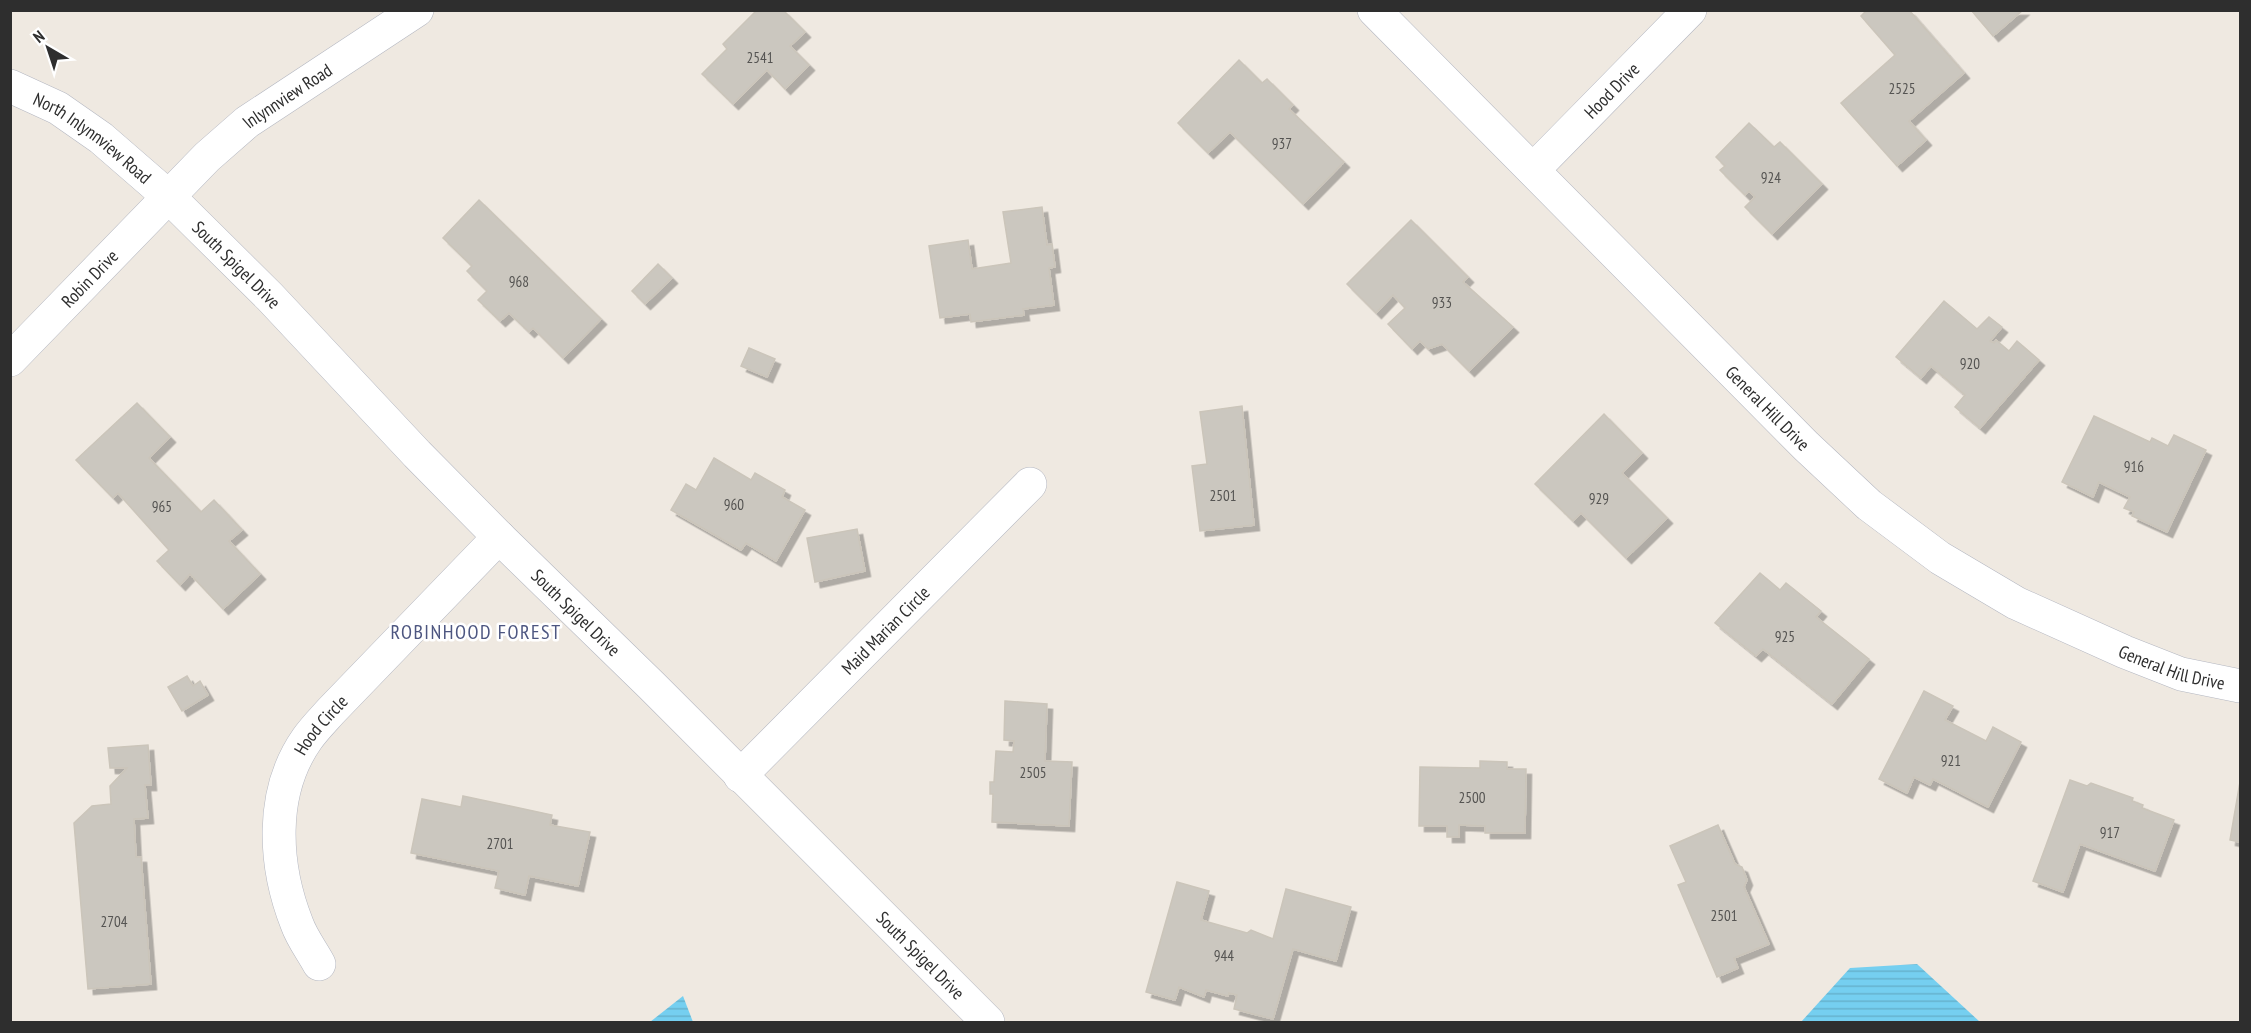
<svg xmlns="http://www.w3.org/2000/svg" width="2251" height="1033" font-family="'PT Sans Narrow',sans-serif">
<defs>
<pattern id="water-rules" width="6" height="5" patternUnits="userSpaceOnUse" patternTransform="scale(1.5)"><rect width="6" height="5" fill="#75cff0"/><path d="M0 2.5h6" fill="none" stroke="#66b2ce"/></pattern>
<filter id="shadow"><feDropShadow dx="5.5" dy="5.5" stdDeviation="0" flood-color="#0004"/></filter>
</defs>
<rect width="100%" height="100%" fill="#efe9e1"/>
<g fill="url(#water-rules)">
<polygon points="1917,964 1980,1022 1801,1022 1850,968"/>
<polygon points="683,996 693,1022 650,1022"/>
</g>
<g fill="#cbc7bf" stroke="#cbc5ba" stroke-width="1.5" filter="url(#shadow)">
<polygon points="757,10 783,10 805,32 790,46 809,65 785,89 767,70 733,104 702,74 727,49 723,44"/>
<polygon points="1867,10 1909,10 1964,73 1909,121 1926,140 1897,166 1841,103 1895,55 1861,16"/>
<polygon points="1971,10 2023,10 1993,36"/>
<polygon points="1239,60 1262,83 1267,79 1293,105 1289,109 1344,162 1303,204 1230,132 1208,153 1178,123"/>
<polygon points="1749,123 1774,147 1780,142 1822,184 1772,234 1745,207 1755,197 1749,191 1745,195 1720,170 1725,166 1716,157"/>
<polygon points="479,200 601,319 563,358 533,328 529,332 509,313 500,321 478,300 487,291 467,271 472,266 443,238"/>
<polygon points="1042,207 1047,245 1052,244 1055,267 1049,268 1054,305 1023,309 1024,315 971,322 970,314 940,318 929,246 968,240 972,269 1011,263 1003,212"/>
<polygon points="1411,220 1468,277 1463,282 1513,327 1469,371 1442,344 1428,349 1420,341 1412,349 1388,324 1405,308 1393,295 1376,313 1347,284"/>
<polygon points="658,264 672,278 645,304 632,291"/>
<polygon points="1944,301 1977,329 1989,317 2002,327 1990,341 1994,343 1996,340 2009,351 2017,341 2039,360 1980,428 1955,407 1965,395 1931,366 1921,378 1896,357"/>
<polygon points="749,348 775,359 767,377 741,366"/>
<polygon points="137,403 170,437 149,458 201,512 214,500 242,530 229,541 260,574 223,609 190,574 180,585 157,561 169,550 118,493 113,498 76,460"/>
<polygon points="1242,406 1254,525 1200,531 1192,466 1207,464 1200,412"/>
<polygon points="1604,414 1642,453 1622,473 1667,518 1626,558 1581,513 1573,521 1535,484"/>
<polygon points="2094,416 2150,442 2152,438 2168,446 2174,435 2206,450 2167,532 2132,516 2134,512 2124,508 2130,497 2099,482 2093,497 2062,482"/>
<polygon points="714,458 751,480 755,473 785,490 782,497 805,510 776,561 746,543 741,550 671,510 686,484 696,490"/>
<polygon points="857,529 865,571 815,582 807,538"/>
<polygon points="1760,573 1780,590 1786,583 1821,611 1816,617 1869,659 1832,704 1763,649 1756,656 1715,623"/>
<polygon points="187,676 193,686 200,681 208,695 182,711 168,687"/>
<polygon points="1924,691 1953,706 1945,720 1986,741 1993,727 2021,742 1988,807 1933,779 1930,785 1914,777 1907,793 1879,779"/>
<polygon points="1005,701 1047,704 1045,761 1072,762 1069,826 992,822 993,794 990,794 990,782 994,782 996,751 1013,752 1014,741 1004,740"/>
<polygon points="148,745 151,785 145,785 148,818 134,819 136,857 141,857 151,984 88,989 74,823 92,806 111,804 110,786 127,768 110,768 108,748"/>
<polygon points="1480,761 1507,762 1507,769 1526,769 1525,833 1485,833 1485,826 1459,825 1459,837 1447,837 1447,826 1419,826 1420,767 1480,768"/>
<polygon points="2070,780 2087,786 2091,783 2133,798 2132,801 2143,805 2142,808 2174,820 2155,871 2080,844 2063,892 2033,881"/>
<polygon points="2240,782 2240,842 2230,840"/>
<polygon points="463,796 552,815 550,825 590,832 578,886 529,876 525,895 495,888 499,871 411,853 422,799 461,807"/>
<polygon points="1718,825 1735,864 1742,867 1747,880 1744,887 1769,944 1734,958 1738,968 1717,977 1678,885 1686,882 1670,846"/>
<polygon points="1177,882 1209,891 1201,920 1247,933 1251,930 1273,939 1286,889 1351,907 1336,961 1293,949 1273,1019 1234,1009 1237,995 1229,993 1228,996 1206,990 1204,997 1179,987 1175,1000 1146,992"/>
</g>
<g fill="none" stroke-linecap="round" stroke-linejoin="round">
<defs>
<g id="minor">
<path id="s1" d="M1374,10L1806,446L1869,505L1940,558L2016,603L2125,652L2181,674L2240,686"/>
<path id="s2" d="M10,86L58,108L101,138L169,197L270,297L417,454L499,537L651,685L988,1022"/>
<path id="s3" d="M1533,170L1690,10"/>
<path id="s4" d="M10,360L207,157L247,122L417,10"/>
<path id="s5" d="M740,776L1030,484"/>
<path id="s6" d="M319,964C312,951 302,938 297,924C274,866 269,793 307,739C314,729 323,720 331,711L499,537"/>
</g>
</defs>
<use href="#minor" stroke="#b4b7c1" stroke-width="34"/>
<use href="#minor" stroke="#fff" stroke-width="33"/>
</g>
<g text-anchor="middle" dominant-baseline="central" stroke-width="5" stroke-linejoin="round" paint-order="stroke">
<g font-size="15" fill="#555452">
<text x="760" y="57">2541</text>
<text x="1902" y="88">2525</text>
<text x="1282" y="143">937</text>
<text x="1771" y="177">924</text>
<text x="519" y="281">968</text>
<text x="1442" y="302">933</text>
<text x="1970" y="363">920</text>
<text x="2134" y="466">916</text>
<text x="1223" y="495">2501</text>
<text x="1599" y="498">929</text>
<text x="734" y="504">960</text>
<text x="162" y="506">965</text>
<text x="1785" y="636">925</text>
<text x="1951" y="760">921</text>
<text x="1033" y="772">2505</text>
<text x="1472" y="797">2500</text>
<text x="2110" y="832">917</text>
<text x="500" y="843">2701</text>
<text x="1724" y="915">2501</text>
<text x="114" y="921">2704</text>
<text x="1224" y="955">944</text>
</g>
<g font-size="18" fill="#2e2e2e" stroke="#fff">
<text stroke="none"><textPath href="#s3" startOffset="112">Hood Drive</textPath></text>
<text stroke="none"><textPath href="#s4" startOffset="384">Inlynnview Road</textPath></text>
<text stroke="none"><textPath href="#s2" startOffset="98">North Inlynnview Road</textPath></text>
<text stroke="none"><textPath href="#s2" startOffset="291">South Spigel Drive</textPath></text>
<text stroke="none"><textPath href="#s4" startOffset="114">Robin Drive</textPath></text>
<text stroke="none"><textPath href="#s1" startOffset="560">General Hill Drive</textPath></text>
<text stroke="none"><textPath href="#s2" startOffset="777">South Spigel Drive</textPath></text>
<text stroke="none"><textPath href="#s5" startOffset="206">Maid Marian Circle</textPath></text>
<text stroke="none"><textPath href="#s1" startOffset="1046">General Hill Drive</textPath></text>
<text stroke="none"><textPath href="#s6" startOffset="258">Hood Circle</textPath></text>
<text stroke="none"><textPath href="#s2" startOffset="1263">South Spigel Drive</textPath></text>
</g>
<g font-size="20" letter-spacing="1.5" fill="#4d5680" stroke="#fff">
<text x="476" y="632">ROBINHOOD FOREST</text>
</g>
</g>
<rect width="2251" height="1033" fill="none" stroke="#2e2e2e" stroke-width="24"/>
<g transform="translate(48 48) rotate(321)" stroke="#ffffff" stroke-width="4.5" paint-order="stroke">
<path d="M0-4.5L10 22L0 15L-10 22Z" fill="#2e2e2e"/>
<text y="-9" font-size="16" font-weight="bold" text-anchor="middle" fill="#2e2e2e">N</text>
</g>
</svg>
